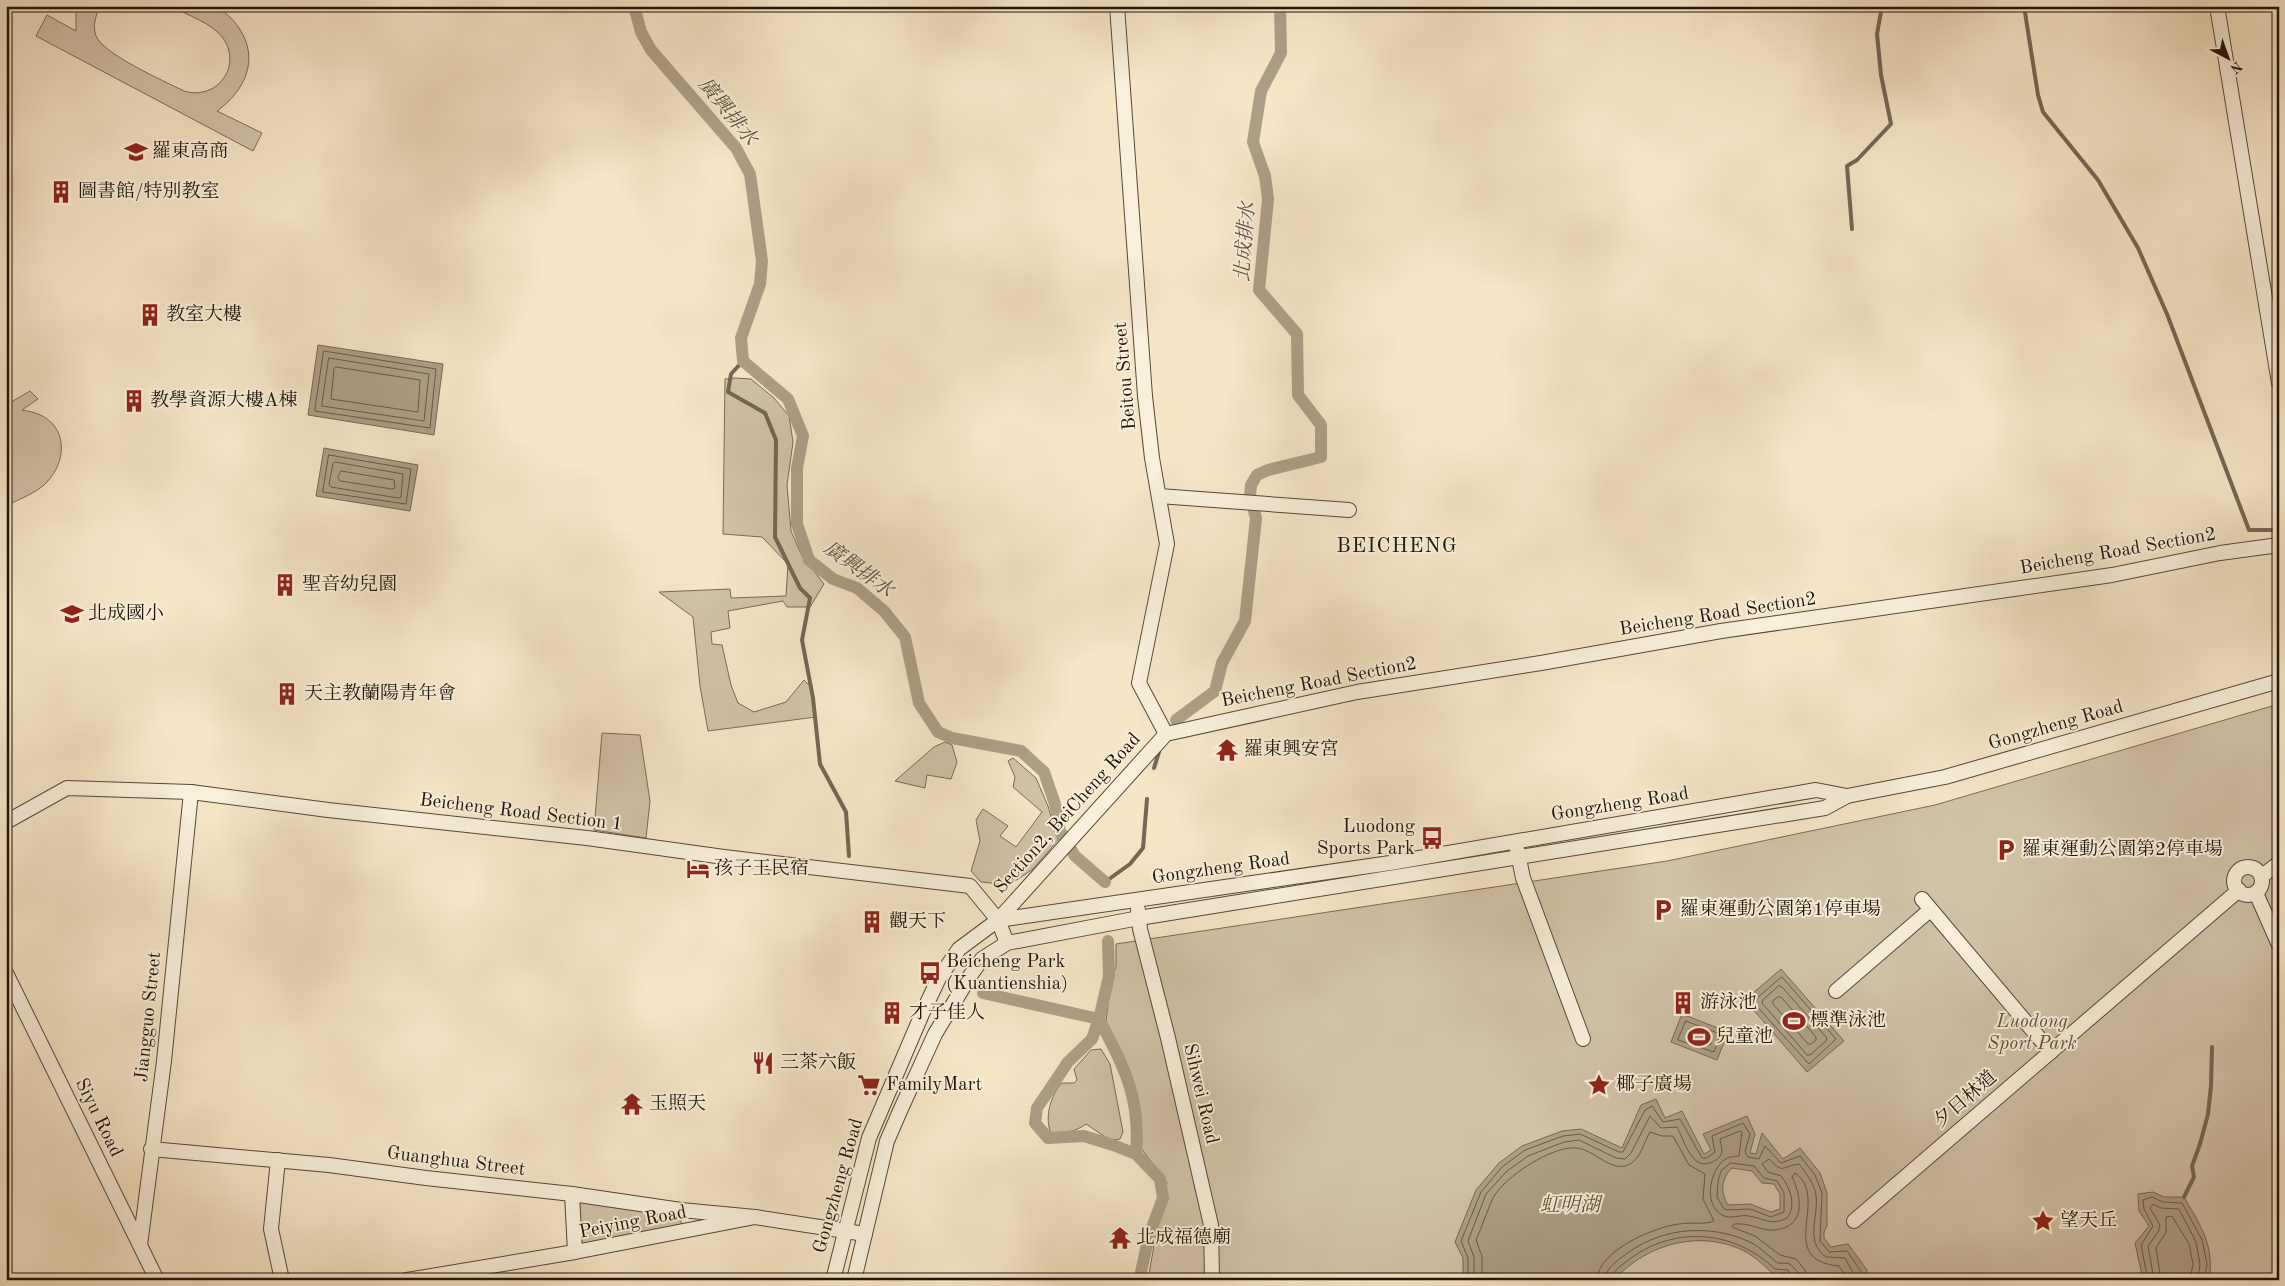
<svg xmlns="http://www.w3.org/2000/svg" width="2285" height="1286" font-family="'Old Standard TT','Noto Serif TC',serif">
<rect width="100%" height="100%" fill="#f6e6c6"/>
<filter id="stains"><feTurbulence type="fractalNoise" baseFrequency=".004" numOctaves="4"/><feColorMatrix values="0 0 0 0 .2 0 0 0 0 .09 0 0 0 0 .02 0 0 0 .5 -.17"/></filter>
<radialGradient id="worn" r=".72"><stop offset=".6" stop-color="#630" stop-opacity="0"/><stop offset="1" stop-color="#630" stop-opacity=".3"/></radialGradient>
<g fill="#d1c2a6" stroke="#786b56">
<path d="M76,6H100C96,16 92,25 96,36C103,54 164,81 184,91C216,101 243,67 223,38C212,23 187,15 170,6C183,6 201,3 213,7C224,10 233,19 239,28C260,59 245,91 217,111L262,133L253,151L36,36L47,15L76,31Z"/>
<polygon points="735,378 751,379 774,398 789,416 793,442 787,485 791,531 801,554 824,584 810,607 787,607 783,601 728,611 730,628 711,632 712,644 722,645 731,685 738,703 754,712 786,702 804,680 812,688 816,717 708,731 700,686 693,617 659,592 730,589 731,598 786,596 788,564 762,537 723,534 725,379"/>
<path d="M30,391L38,399L22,410C27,411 33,412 38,414C68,426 67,461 47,482C37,493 19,499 6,506V405Z"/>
<polygon points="2279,704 2279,1280 1148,1280 1158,1222 1167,1183 1141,1148 1128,1073 1105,1030 1111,979 1116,967 1116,944 1667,861 1935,805"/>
<polygon points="602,733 640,735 650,801 646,838 594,830"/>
<polygon points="945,742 952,745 957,762 951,779 927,775 925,788 895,781 934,747"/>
<polygon points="1013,758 1036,778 1048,806 1058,840 1033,869 1009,885 981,882 971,871 980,841 976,820 983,809 1008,826 1000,836 1016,847 1042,812 1013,787 1015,777 1008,761"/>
<path d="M1101,1049L1110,1064L1123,1132L1120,1139L1110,1140L1086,1124C1075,1132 1064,1134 1051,1133C1044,1118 1051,1094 1062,1083H1074L1077,1080L1074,1069L1091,1050Z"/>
<polygon points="572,1194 681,1210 681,1233 575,1252"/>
</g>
<g fill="#ad9f85" stroke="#746753" fill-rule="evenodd">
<polygon points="318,345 443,364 434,435 308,415"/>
<polygon points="324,448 418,465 410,511 316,496"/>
<polygon points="1781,969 1844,1041 1807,1072 1745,1000"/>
<polygon points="1682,1014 1728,1032 1717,1060 1671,1042"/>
<path d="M1656,1099L1665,1118L1682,1111L1704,1154L1711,1150L1703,1134L1747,1116L1755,1134L1750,1153L1756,1154L1762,1133L1783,1159L1800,1148L1820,1173L1827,1193V1226L1824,1232V1238L1831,1247L1848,1244L1867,1270L1868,1280H1789L1784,1273L1780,1274L1777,1278C1768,1269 1759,1260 1748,1253C1703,1228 1647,1243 1614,1280H1463V1258L1455,1242L1476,1190L1499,1163L1522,1146L1562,1131L1581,1129L1622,1148L1641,1105ZM1732,1168L1752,1171L1762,1183L1774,1184L1780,1194V1209L1771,1212L1750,1204L1728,1205C1720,1192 1721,1179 1732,1168Z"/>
<path d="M2153,1192L2164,1197H2184C2200,1225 2215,1245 2209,1280H2143L2135,1243L2149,1226L2139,1211L2138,1194Z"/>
</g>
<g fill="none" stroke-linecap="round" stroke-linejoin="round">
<g stroke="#665a46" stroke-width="1">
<polygon points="324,351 436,369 430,428 315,411"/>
<polygon points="329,358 429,374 424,421 322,406"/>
<polygon points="336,367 420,380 418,412 331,399 334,369"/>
<polygon points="329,455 411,469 406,504 323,492"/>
<polygon points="335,462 403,474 401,497 398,498 331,487 329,484 333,464"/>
<polygon points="341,471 394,480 395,488 392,489 340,481 338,478"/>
<polygon points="1782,977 1836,1039 1809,1064 1753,1002"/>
<polygon points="1779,986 1782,987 1827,1038 1826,1041 1810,1055 1807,1055 1762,1003 1763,1000"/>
<polygon points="1778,997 1781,997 1816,1037 1816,1040 1811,1044 1808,1044 1773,1004 1773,1001"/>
<polygon points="1686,1021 1720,1034 1714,1052 1678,1040"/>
<polygon points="1690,1029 1711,1037 1711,1044 1708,1045 1687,1037 1686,1034"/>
<polygon points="1731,1163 1754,1166 1764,1178 1777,1181 1784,1193 1784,1212 1771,1217 1750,1209 1728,1210 1724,1209 1717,1197 1718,1181 1721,1171"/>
<polyline points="1468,1280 1468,1258 1461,1241 1481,1192 1502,1167 1525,1150 1563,1136 1580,1134 1619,1152 1623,1152 1645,1110 1652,1106 1663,1122 1680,1119 1702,1158 1707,1158 1715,1152 1712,1136 1743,1123 1750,1134 1745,1152 1748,1157 1759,1159 1765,1146 1781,1163 1800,1156 1815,1175 1822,1193 1820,1241 1829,1252 1847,1251 1862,1273 1863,1280"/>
<path d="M1474,1280V1257L1468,1241L1486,1194L1507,1171L1528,1156L1564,1142L1579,1140L1616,1158L1625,1159L1631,1153L1650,1116L1661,1128L1677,1127C1684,1140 1692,1172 1712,1162C1717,1160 1721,1157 1722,1151C1722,1146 1720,1143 1720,1139L1740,1131L1742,1132L1739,1156C1734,1157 1729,1156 1724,1160C1710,1171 1703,1204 1722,1215C1730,1220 1741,1214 1749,1216C1765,1219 1771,1226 1787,1218C1797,1206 1790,1187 1781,1176L1768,1172L1762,1164L1769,1159C1784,1175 1782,1166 1799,1164C1806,1173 1814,1183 1816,1195C1819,1217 1804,1241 1826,1257L1845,1258L1857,1280"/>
<path d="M1482,1280V1256L1476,1240C1482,1227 1487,1211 1493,1198C1504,1177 1553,1145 1577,1148C1595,1150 1612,1174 1630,1164C1641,1158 1644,1142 1650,1132L1662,1136H1673L1689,1165L1705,1174L1703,1199L1714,1221C1704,1225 1691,1222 1679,1224C1655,1227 1598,1250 1597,1280"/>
<path d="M1605,1280C1605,1267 1620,1259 1629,1252C1664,1227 1711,1224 1750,1242C1758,1245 1775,1262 1778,1263C1782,1264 1786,1262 1790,1264L1798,1272L1799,1280"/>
<path d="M1611,1280C1612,1270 1624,1264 1631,1258C1677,1225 1735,1231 1775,1269L1788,1270L1793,1280"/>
<path d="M1807,1280L1805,1270L1796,1259L1780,1255L1755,1236L1732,1227L1734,1224C1749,1223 1755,1228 1769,1230C1774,1231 1779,1229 1784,1228C1806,1220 1800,1193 1792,1177L1795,1173C1831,1198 1774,1260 1839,1266L1849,1280"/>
<polyline points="2148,1280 2141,1245 2153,1226 2144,1209 2143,1200 2152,1197 2163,1202 2182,1203 2202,1240 2207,1264 2204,1280"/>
<polyline points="2154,1280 2148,1246 2158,1232 2160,1225 2150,1208 2153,1204 2161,1208 2179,1209 2196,1242 2200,1264 2198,1280"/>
<polyline points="2161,1280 2156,1248 2166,1232 2166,1217 2172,1216 2189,1244 2193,1264 2190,1280"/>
</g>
<g stroke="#746753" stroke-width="4">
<polyline points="2024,6 2038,95 2043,112 2098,180 2138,248 2167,314 2249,530 2279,530"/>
<polyline points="1852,229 1847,166 1857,160 1891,124 1881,75 1877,34 1882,6"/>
<polyline points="743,361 731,374 728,392 765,413 776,440 775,537 800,588 810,598 802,640 813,698 820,764 846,812 849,856"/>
<polyline points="1154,768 1159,752"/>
<polyline points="1105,882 1130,864 1143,848 1147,799"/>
<polyline points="2184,1197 2194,1177 2192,1166 2200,1144 2208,1114 2211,1086 2212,1047"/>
</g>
<g stroke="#ad9f85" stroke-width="12">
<polyline points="634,6 641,32 651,50 736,148 750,174 762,261 760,284 741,338 743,361 788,399 803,436 797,468 797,524 809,560 833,579 857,588 884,611 905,637 919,703 938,732 952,738 1021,751 1044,772 1055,804 1060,831 1075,856 1105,882"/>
<polyline points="1176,720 1215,691 1222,663 1245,621 1256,518 1250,496 1251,485 1257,475 1268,470 1321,457 1321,425 1298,395 1297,334 1259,290 1268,199 1265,176 1253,142 1261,91 1281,53 1280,6"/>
<polyline points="1108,941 1109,976 1099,1019 1092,1039 1068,1062 1037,1108 1035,1123 1048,1138 1084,1136 1113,1145 1136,1154 1160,1179 1163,1198 1149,1236 1141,1272 1141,1280"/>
<path d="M983,993L1099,1019C1124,1067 1141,1098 1136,1154"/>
</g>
<defs>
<g id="minor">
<polyline points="1117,6 1145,396 1152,458 1167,544 1139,683 1166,734"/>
<polyline points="2217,6 2279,383"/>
<polyline points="1159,496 1349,510"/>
<polyline points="6,822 67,788 191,792 328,810 587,838 724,857 970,886 998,920 1007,943"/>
<polyline points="1517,849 1523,878 1583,1039"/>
<circle cx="2248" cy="881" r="14"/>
<polyline points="2262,876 2279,863"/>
<polyline points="2256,893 2279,945"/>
<polyline points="1922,899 2051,1052"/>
<polyline points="1138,910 1140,929 1168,1038 1211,1225 1212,1280"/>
<polyline points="998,920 1166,734 1357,692 1541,663 1721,631 2112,575 2220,553 2279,545"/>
<polyline points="6,973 157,1280"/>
<polyline points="1836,991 1930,910"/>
<polyline points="151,1149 329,1165 426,1178 572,1194 681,1210 755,1217"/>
<polyline points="278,1160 271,1229 282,1280"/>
<polyline points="572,1194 575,1252"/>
<polyline points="1854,1221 2239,890"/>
<polyline points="140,1245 164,1061 191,792"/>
<polyline points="407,1280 575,1252 755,1217 865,1234"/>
<polyline points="833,1280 869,1138 922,1014 939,978 959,949 998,920 1390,863 1816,790 1847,796"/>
<polyline points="854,1280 887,1141 900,1111 935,1034 970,976 982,959 1007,943 1139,918 1825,808 1847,796 1945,777 2279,681"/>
</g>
</defs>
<use href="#minor" stroke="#554837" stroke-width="16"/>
<use href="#minor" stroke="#f9efda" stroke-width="14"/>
</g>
<defs>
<symbol id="school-bare" viewBox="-9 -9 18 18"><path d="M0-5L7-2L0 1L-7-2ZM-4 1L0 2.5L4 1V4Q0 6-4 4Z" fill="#8f2418" stroke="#f9efda" stroke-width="2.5" paint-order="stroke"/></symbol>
<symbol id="building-bare" viewBox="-9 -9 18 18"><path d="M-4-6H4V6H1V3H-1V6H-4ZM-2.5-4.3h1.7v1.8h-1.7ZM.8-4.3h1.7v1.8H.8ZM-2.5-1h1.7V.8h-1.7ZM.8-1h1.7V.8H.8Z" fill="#8f2418" stroke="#f9efda" stroke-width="2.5" paint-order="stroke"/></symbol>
<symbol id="temple-bare" viewBox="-9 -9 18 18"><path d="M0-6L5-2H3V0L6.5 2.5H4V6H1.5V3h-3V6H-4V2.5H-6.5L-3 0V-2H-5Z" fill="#8f2418" stroke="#f9efda" stroke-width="2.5" paint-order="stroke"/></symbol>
<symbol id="bus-bare" viewBox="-9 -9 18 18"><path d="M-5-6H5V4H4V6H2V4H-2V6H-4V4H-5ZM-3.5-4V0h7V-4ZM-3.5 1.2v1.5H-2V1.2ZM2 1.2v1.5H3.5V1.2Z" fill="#8f2418" stroke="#f9efda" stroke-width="2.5" paint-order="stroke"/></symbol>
<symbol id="parking-bare" viewBox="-9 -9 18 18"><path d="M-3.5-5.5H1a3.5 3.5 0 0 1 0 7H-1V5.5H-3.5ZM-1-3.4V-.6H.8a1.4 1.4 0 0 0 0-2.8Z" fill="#8f2418" stroke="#f9efda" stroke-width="2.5" paint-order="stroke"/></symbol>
<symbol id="hotel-bare" viewBox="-9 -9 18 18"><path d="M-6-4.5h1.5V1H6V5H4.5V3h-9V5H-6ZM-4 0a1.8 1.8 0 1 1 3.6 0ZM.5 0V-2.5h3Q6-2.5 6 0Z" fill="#8f2418" stroke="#f9efda" stroke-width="2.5" paint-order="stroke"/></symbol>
<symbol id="stadium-bare" viewBox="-9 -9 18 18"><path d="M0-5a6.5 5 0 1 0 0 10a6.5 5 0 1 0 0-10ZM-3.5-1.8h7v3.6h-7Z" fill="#8f2418" stroke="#f9efda" stroke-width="2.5" paint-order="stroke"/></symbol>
<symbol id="restaurant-bare" viewBox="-9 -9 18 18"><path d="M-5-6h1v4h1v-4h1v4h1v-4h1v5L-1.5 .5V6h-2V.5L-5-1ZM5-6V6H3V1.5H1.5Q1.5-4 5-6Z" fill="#8f2418" stroke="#f9efda" stroke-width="2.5" paint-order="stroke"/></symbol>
<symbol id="supermarket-bare" viewBox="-9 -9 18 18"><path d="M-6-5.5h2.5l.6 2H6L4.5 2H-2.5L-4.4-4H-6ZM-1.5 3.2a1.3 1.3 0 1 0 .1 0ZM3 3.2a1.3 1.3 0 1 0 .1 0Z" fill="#8f2418" stroke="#f9efda" stroke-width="2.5" paint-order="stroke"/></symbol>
<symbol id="sight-bare" viewBox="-9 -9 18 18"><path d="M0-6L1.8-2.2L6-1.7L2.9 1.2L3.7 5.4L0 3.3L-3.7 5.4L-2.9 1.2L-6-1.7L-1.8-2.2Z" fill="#8f2418" stroke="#f9efda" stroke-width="2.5" paint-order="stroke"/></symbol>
</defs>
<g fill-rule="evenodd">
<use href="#school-bare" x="120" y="136" width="32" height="32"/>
<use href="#building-bare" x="45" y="176" width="32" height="32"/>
<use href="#building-bare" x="134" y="299" width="32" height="32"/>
<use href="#building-bare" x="118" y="385" width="32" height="32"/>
<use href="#building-bare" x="269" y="569" width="32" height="32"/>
<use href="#school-bare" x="56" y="598" width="32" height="32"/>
<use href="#building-bare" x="271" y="678" width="32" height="32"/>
<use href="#temple-bare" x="1211" y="734" width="32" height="32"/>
<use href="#bus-bare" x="1416" y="822" width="32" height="32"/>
<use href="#parking-bare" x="1990" y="834" width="32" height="32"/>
<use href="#hotel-bare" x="682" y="853" width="32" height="32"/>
<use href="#parking-bare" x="1647" y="894" width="32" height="32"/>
<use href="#building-bare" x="856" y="906" width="32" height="32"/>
<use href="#bus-bare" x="914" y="957" width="32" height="32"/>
<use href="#building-bare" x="1667" y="987" width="32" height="32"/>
<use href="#building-bare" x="876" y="997" width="32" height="32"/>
<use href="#stadium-bare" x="1778" y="1005" width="32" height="32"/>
<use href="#stadium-bare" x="1683" y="1021" width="32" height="32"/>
<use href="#restaurant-bare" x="747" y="1047" width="32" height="32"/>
<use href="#supermarket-bare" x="853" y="1069" width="32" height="32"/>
<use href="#sight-bare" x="1583" y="1069" width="32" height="32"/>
<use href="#temple-bare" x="616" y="1088" width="32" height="32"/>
<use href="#sight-bare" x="2027" y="1205" width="32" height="32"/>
<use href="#temple-bare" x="1104" y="1222" width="32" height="32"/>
</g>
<g text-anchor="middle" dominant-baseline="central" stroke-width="4" stroke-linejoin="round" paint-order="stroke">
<g font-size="19" fill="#1f1407" stroke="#f9efda" text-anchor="start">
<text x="152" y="152">羅東高商</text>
<text x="78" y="192">圖書館/特別教室</text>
<text x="166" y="315">教室大樓</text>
<text x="150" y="401">教學資源大樓A棟</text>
<text x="302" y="585">聖音幼兒園</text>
<text x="88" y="614">北成國小</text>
<text x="304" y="694">天主教蘭陽青年會</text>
<text x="1244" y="750">羅東興安宮</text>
<text x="1415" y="827" text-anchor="end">Luodong<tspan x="1415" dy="22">Sports Park</tspan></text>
<text x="2022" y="850">羅東運動公園第2停車場</text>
<text x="714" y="869">孩子王民宿</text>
<text x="1680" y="910">羅東運動公園第1停車場</text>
<text x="889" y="922">觀天下</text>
<text x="946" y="962">Beicheng Park<tspan x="946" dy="22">(Kuantienshia)</tspan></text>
<text x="1700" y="1003">游泳池</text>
<text x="909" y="1013">才子佳人</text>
<text x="1810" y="1021">標準泳池</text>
<text x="1716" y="1037">兒童池</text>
<text x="780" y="1063">三茶六飯</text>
<text x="886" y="1085">FamilyMart</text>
<text x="1616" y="1085">椰子廣場</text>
<text x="649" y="1104">玉照天</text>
<text x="2060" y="1221">望天丘</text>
<text x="1136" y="1238">北成福德廟</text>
</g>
<g font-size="19" fill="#1f1407" stroke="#f9efda">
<text transform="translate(1126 376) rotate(-95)">Beitou Street</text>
<text transform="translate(2118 552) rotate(-10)">Beicheng Road Section2</text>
<text transform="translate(1718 615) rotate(-9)">Beicheng Road Section2</text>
<text transform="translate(1319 683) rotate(-11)">Beicheng Road Section2</text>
<text transform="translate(2056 726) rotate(-16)">Gongzheng Road</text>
<text transform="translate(1620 805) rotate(-9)">Gongzheng Road</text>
<text transform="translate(521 813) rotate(7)">Beicheng Road Section 1</text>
<text transform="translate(1068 814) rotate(-48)">Section2, BeiCheng Road</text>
<text transform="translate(1221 869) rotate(-8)">Gongzheng Road</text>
<text transform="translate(149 1017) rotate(-84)">Jiangguo Street</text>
<text transform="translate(1200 1094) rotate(77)">Sihwei Road</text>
<text transform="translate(1966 1100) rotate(-41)">夕日林道</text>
<text transform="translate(98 1118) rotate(64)">Siyu Road</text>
<text transform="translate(456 1162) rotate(7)">Guanghua Street</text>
<text transform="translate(839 1186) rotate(-74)">Gongzheng Road</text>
<text transform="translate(633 1223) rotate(-11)">Peiying Road</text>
</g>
<g font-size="19" font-style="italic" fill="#5d513f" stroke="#f9efda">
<text x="2032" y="1022">Luodong<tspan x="2032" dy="22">Sport Park</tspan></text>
</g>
<g font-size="20" font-style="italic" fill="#5f5340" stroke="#f9efda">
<text transform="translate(727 112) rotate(51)">廣興排水</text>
<text transform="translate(1246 242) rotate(-86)">北成排水</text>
<text transform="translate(858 570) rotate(36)">廣興排水</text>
<text x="1570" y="1206">虹明湖</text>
</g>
<g font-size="21" letter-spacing="1" fill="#1f1407" stroke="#f9efda">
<text x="1397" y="546">BEICHENG</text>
</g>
</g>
<rect width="2285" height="1286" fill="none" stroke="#f6e6c6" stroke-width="25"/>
<rect x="8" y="8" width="2270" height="1271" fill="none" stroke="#1f1407" stroke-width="2.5"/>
<rect x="12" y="12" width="2260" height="1261" fill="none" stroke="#1f1407"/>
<g transform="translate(2228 58) rotate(139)" stroke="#f9efda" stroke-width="4" paint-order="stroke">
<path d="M0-4L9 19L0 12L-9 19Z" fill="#1f1407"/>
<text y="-8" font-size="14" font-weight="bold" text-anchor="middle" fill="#1f1407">N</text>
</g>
<rect width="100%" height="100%" filter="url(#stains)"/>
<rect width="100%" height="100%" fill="url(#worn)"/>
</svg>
